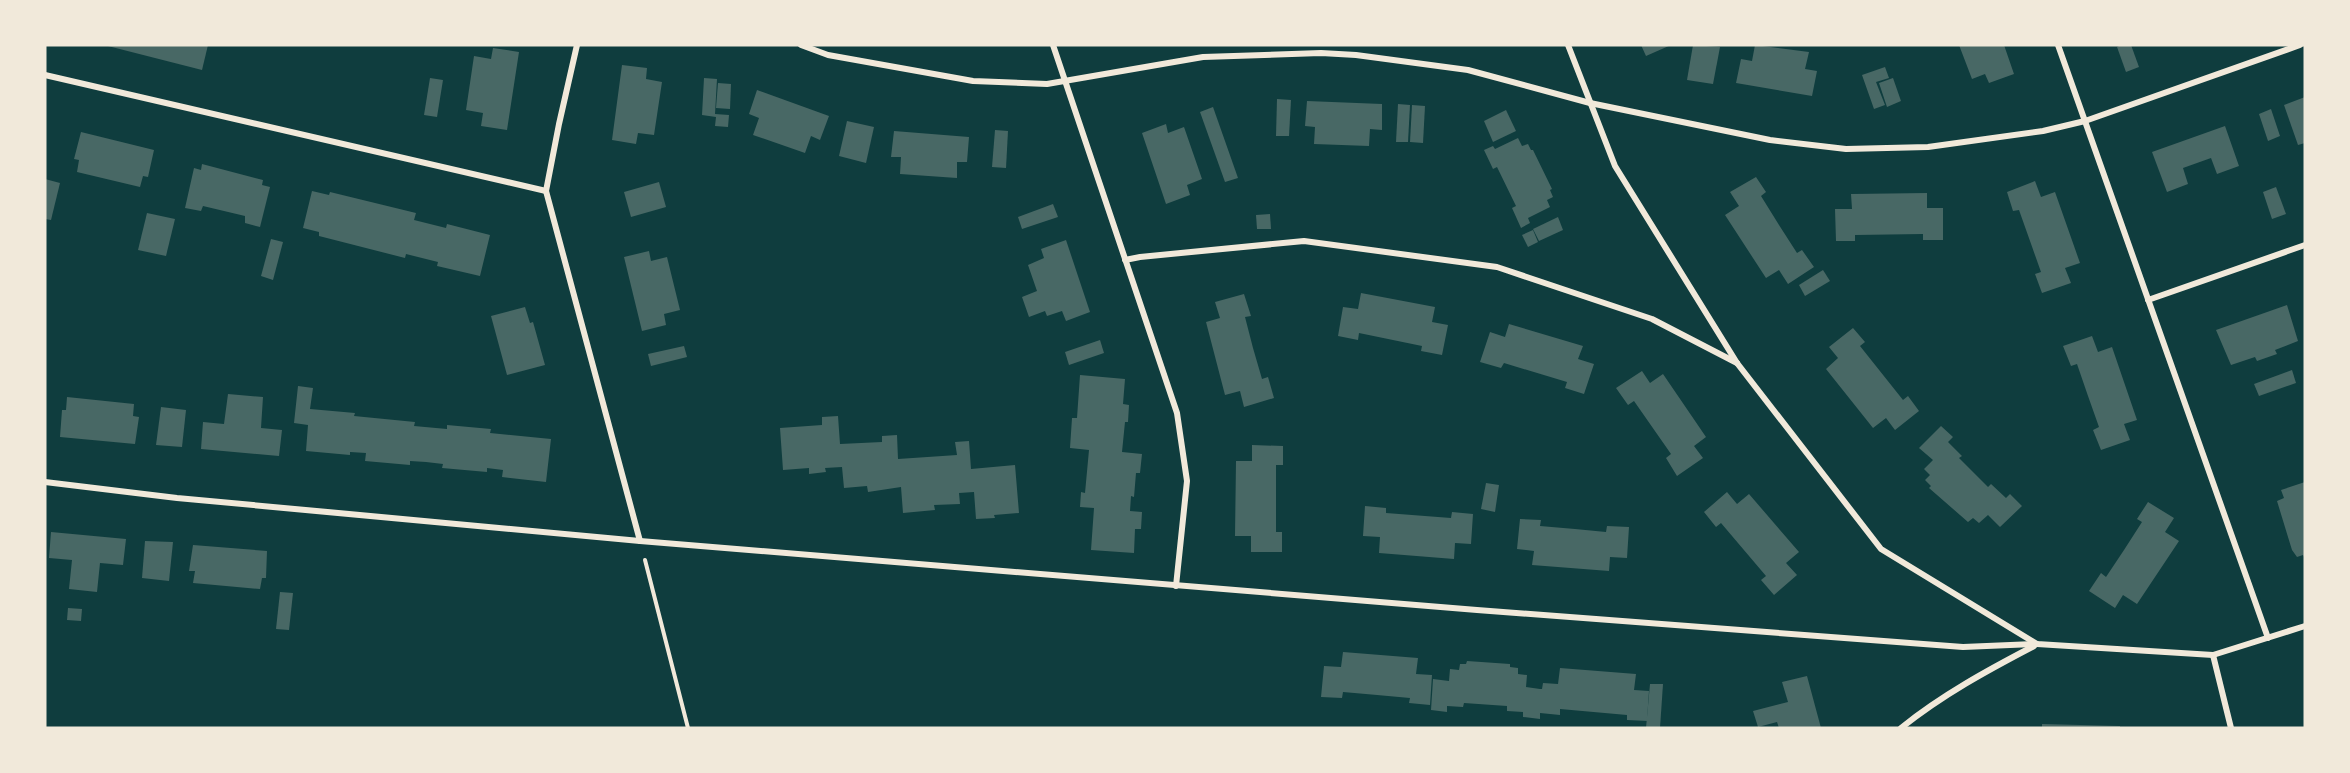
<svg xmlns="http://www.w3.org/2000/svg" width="2350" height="773" font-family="'PT Sans',sans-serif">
<rect width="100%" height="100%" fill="#0f3d3e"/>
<g fill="#486865">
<polygon points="104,45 208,45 202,70"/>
<polygon points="1641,45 1671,45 1646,56"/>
<polygon points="1693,45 1720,47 1713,84 1687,80"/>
<polygon points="1755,45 1809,52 1805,69 1817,71 1812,96 1736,83 1741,59 1752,61"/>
<polygon points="1959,45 2004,45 2014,74 1989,83 1985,74 1972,79"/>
<polygon points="2121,45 2131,45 2139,67 2126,72 2117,47"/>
<polygon points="493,48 519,52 507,130 481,126 483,113 466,110 474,56 491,59"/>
<polygon points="622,65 647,68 646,79 662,82 654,135 638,133 636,144 612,140"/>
<polygon points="1885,67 1889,78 1876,82 1885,105 1874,109 1862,75"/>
<polygon points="430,78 443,80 437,117 424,115"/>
<polygon points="704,78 717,79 715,114 729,115 728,127 715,126 716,117 702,115"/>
<polygon points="1893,78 1901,101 1887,107 1879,83"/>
<polygon points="718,83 731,84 730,109 716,108"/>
<polygon points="757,90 829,116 820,140 811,136 805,153 753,135 759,118 749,114"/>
<polygon points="2305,97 2305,143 2298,145 2284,105"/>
<polygon points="1277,99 1291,100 1289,136 1276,136"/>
<polygon points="1307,101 1382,104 1382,130 1370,129 1369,146 1314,144 1315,127 1305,126"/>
<polygon points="1398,104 1410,105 1408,142 1396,142"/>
<polygon points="1412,105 1425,106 1423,143 1410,142"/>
<polygon points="1213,107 1238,178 1225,182 1200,112"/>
<polygon points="2271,109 2280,136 2268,141 2259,114"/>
<polygon points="1506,110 1516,131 1493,142 1484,121"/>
<polygon points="847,121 874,127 866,163 839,156"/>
<polygon points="1166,124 1168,133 1184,127 1202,179 1187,185 1190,195 1166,204 1142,133"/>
<polygon points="2225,126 2239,166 2217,174 2211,158 2183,168 2188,184 2167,192 2152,152"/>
<polygon points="995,130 1008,131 1006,168 992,167"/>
<polygon points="894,131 969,137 967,162 957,162 957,178 900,174 901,157 891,157"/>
<polygon points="81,132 154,150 148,177 143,176 140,187 77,172 79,160 74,159"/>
<polygon points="1518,138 1522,146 1528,144 1531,150 1533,150 1552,189 1550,190 1553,197 1547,200 1550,207 1528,218 1530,223 1521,228 1512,208 1516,206 1497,167 1493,169 1484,150 1493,146 1495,149"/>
<polygon points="202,164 263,180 262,185 270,187 260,227 245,223 245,216 203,206 201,211 185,208 194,168 201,170"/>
<polygon points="1756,177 1766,192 1761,196 1779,225 1797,253 1802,250 1814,267 1788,284 1779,270 1766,278 1725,215 1739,206 1730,192"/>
<polygon points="45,179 60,183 51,220 45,219"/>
<polygon points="2035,181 2041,197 2055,192 2080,263 2065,268 2071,283 2042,293 2035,274 2041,272 2019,210 2013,211 2007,192"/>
<polygon points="659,182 666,207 631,217 624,192"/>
<polygon points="2276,187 2286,214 2272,219 2263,192"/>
<polygon points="312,191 329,195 330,192 416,213 414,220 446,228 447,224 490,235 480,276 437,266 438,262 406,254 405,258 319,236 319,232 303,228"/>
<polygon points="1927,193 1927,208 1943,208 1943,240 1923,240 1923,234 1855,235 1855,241 1836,241 1835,209 1852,209 1851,194"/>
<polygon points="1053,204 1058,217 1022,229 1018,217"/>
<polygon points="147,213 175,219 166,256 138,250"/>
<polygon points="1270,214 1271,229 1257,229 1256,215"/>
<polygon points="1558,217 1563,230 1539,241 1533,229"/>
<polygon points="1533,230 1538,242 1528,247 1522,235"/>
<polygon points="271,239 283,242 273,280 261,276"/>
<polygon points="1066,240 1090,312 1066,321 1062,311 1047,316 1045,311 1029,317 1022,297 1037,291 1028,265 1044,258 1041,249"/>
<polygon points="649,251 651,261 667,257 680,310 664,314 666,325 642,331 624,257"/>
<polygon points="1823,270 1830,281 1805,296 1799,285"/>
<polygon points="1361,293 1435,307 1432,322 1448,325 1442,355 1421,351 1422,346 1359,333 1358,340 1338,336 1343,307 1358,309"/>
<polygon points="1244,294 1251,316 1245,317 1253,348 1262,379 1268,377 1274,398 1244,407 1240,391 1225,395 1206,322 1220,318 1215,302"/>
<polygon points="2287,305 2298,341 2275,350 2277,354 2257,361 2255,357 2231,365 2216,330"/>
<polygon points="525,307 530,323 533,322 545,365 507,375 491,316"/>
<polygon points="1509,324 1583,346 1578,359 1594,364 1584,394 1565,388 1567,382 1504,363 1501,368 1480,362 1490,332 1505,337"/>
<polygon points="1853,328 1865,342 1860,346 1903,400 1908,396 1919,411 1895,430 1886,418 1873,428 1826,369 1838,358 1829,347"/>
<polygon points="2092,336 2098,352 2112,347 2137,420 2124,424 2130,440 2101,450 2093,430 2099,427 2088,396 2077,364 2071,366 2063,346"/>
<polygon points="1100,340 1104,353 1069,365 1065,352"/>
<polygon points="684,346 687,357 651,366 648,354"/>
<polygon points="2292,370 2296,383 2259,396 2254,384"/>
<polygon points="1642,371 1650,383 1663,374 1706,437 1694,446 1703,458 1677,476 1666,458 1671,454 1634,401 1628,405 1616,388"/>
<polygon points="1080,375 1125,379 1123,404 1129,405 1128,422 1125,422 1122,452 1142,454 1140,473 1136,473 1134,497 1131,496 1130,511 1142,512 1141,529 1135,529 1134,553 1091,550 1094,508 1080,507 1081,492 1085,493 1089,450 1070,448 1072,418 1077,418"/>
<polygon points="298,386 313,388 310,409 355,413 354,416 415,422 414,426 447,429 447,425 491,429 490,433 551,439 546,482 502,477 503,470 487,468 487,472 442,468 443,464 426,462 410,461 410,465 365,461 366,453 350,452 350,455 306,451 308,425 294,423"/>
<polygon points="228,394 263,397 261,428 282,430 279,456 201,449 203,422 224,424"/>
<polygon points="67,397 134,404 133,416 139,417 135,444 60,437 62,410 66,410"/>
<polygon points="161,407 186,410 182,447 156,445"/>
<polygon points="838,416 840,444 882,442 882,436 897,435 898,459 957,455 955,442 969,441 971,469 1015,465 1019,513 994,515 995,518 976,519 974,492 959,493 960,504 934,505 935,510 903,513 901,487 868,492 867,486 844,488 842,467 825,468 826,472 809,474 809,468 783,470 780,428 822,425 822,417"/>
<polygon points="1941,426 1953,437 1948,442 1962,456 1959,458 1988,487 1991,484 2006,498 2010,494 2022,506 2000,527 1988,515 1979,523 1973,518 1968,522 1929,488 1931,486 1925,480 1930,475 1924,469 1933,460 1919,448"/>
<polygon points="1252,445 1283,446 1283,465 1276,465 1276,532 1282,532 1282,552 1251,552 1251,536 1235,536 1236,461 1252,461"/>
<polygon points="2305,482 2305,559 2303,555 2297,557 2292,550 2277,501 2284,498 2281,490"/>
<polygon points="1486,483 1499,485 1495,512 1481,509"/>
<polygon points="1727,492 1737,504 1749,494 1799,552 1786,563 1797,575 1774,595 1761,580 1766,576 1721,523 1716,527 1704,512"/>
<polygon points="2148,502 2174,518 2165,532 2179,541 2137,604 2123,595 2115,608 2089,591 2101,573 2106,577 2124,550 2142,522 2137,519"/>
<polygon points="1365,506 1386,508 1386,513 1451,518 1452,512 1473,514 1471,544 1455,543 1454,559 1379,553 1380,537 1363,536"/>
<polygon points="1520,519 1541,520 1540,526 1575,529 1606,532 1607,526 1629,527 1627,558 1610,557 1609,571 1532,565 1534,551 1517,549"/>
<polygon points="51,532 126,539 123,565 100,563 97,592 69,589 72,560 49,558"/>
<polygon points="145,541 173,542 169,581 142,578"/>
<polygon points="193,545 267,551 266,578 262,578 260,589 193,583 195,571 189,571"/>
<polygon points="280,592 293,593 289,630 276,629"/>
<polygon points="68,608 82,609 81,621 67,620"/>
<polygon points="1343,652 1418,658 1416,674 1432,675 1430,705 1409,703 1410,698 1377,695 1343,692 1342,698 1321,697 1324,666 1341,667"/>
<polygon points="1467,661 1510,664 1510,667 1518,668 1518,674 1527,675 1526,687 1540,689 1542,689 1543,683 1558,684 1560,668 1636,674 1634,690 1649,691 1647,721 1627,720 1627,715 1560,709 1560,715 1540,713 1540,719 1523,717 1523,712 1507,711 1507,706 1464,703 1463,707 1447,706 1447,712 1431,710 1433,679 1449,681 1450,669 1459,670 1460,664 1466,664"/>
<polygon points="1807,676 1821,728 1779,728 1777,722 1758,727 1753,711 1788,702 1782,682"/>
<polygon points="1650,684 1663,684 1660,728 1646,728"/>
<polygon points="2042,724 2120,726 2120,728 2042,728"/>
</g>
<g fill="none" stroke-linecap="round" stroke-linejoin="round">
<polyline stroke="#f1e9da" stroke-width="4" points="645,560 688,728"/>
<g stroke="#f1e9da" stroke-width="6">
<polyline points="577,45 559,124 546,191 640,541"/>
<polyline points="801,45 828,55 973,81 1047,84 1203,57 1321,53 1356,55 1468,70 1590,103 1770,140 1846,149 1928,147 2043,131 2085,121 2300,45"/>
<polyline points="1053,45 1177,413 1187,481 1176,586"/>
<polyline points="1568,45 1615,166 1737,363 1881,549 2037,644 2213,655 2305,626"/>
<polyline points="2058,45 2268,638"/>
<polyline points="45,75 546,191"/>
<polyline points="1125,260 1140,257 1304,241 1497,267 1652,319 1737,363"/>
<polyline points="2148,300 2305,245"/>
<polyline points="45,482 177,498 640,541 1477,610 1963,647 2037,644"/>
<polyline points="2213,655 2231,728"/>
<path d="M1901,728C1942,695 1988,670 2034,646"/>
</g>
</g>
<rect width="2350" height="773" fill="none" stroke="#f1e9da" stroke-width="93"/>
</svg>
